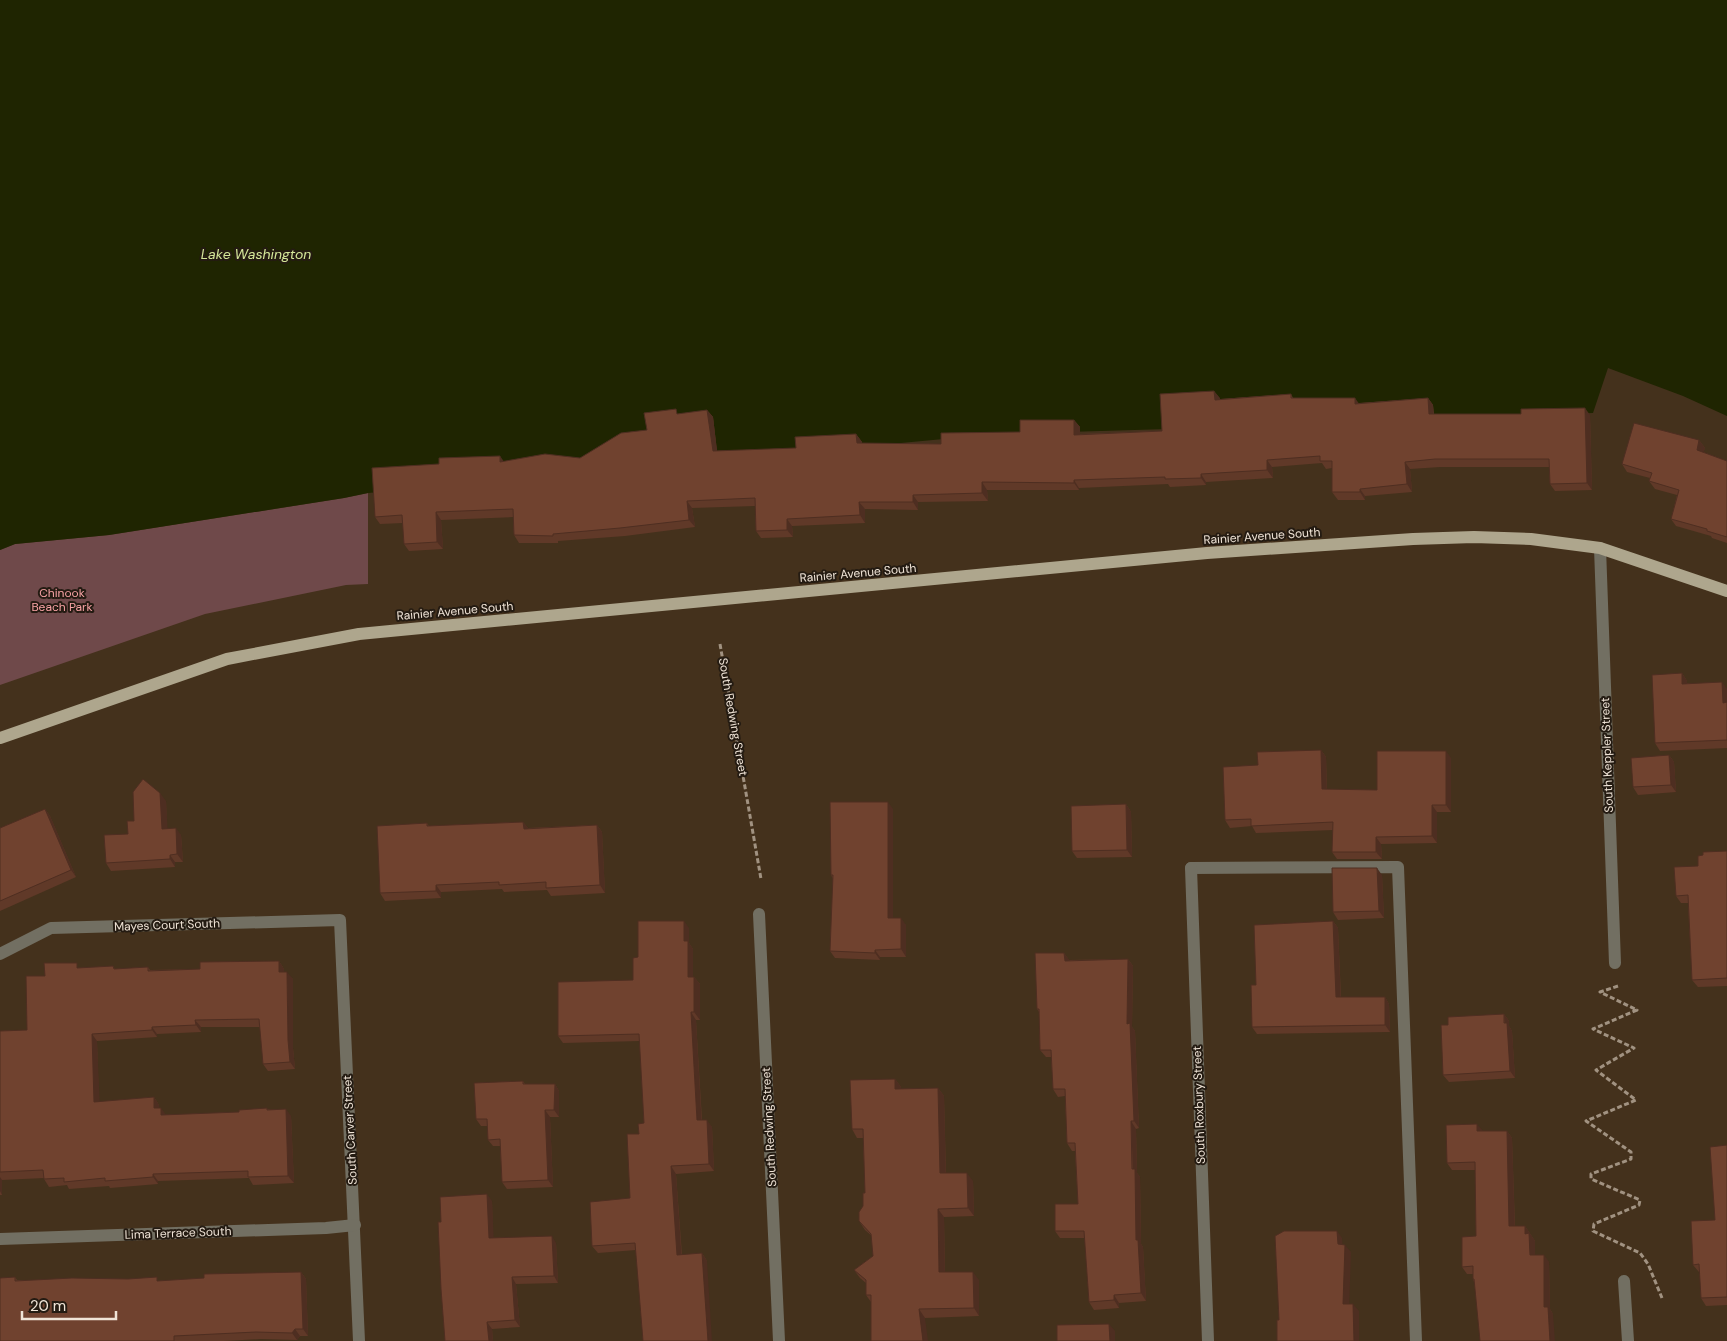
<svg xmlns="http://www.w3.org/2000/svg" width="1727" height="1341" font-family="'DM Sans',sans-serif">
<rect width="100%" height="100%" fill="#44311c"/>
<polygon fill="#6f494a" points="368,493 368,584 346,585 205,614 0,685 0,550 15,544 109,535 344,498"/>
<polygon fill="#1f2501" points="0,0 1727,0 1727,416 1683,396 1608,368 1593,413 1331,418 1236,427 997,434 368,493 344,498 109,535 15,544 0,550"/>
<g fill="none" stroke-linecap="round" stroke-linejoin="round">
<g stroke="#a19281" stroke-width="3" stroke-dasharray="5 2.5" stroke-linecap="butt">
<polyline points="720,644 761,879"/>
<polyline points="1618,986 1600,992 1637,1010 1593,1029 1634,1048 1596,1070 1636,1100 1586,1121 1631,1152 1631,1159 1591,1174 1591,1179 1640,1200 1639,1205 1594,1224 1593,1231 1640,1253 1648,1264 1662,1298"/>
</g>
<polyline stroke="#726f62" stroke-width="12" points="1191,868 1398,867 1416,1341"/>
<g stroke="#726f62" stroke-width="12">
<polyline points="1600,548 1615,963"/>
<polyline points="1191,868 1208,1341"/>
<polyline points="759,914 779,1341"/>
<polyline points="0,954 51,928 340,920 359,1341"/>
<polyline points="0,1239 326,1228 355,1225"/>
<polyline points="1624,1281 1628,1341"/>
</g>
<polyline stroke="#aea68d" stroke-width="12" points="0,738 227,659 359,634 1207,553 1413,539 1474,537 1531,539 1600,548 1727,591"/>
</g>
<g fill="#603928">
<polygon points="1214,391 1220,399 1291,394 1293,398 1359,403 1428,398 1433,405 1434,414 1590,415 1592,490 1555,491 1550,484 1549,467 1440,467 1410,469 1412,492 1365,496 1365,500 1338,500 1332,492 1332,468 1326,469 1322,463 1272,467 1273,478 1206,482 1206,485 1170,487 1168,484 1079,488 1079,490 987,490 988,501 918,502 918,510 865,509 865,523 792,526 793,537 761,538 756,531 755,506 692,508 695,527 625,536 558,541 558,543 519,543 514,535 513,517 441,520 443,549 409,551 404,544 403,523 380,524 375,517 439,464 580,458 647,430 679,414 707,410 713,417 717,451 796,448 856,434 862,442 862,443 941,444 1020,432 1074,420 1080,427 1080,434 1162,431"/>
<polygon points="1699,440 1705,448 1703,452 1727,461 1727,543 1712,538 1711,536 1676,526 1671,519 1677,495 1655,489 1649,481 1650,478 1627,472 1622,464"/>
<polygon points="1682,673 1687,681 1687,683 1727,689 1727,748 1660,751 1655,743"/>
<polygon points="1321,750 1326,757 1327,789 1377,790 1451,758 1451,812 1437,812 1437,843 1381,844 1382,859 1337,859 1332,852 1333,830 1256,833 1252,826 1230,828 1225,820 1258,765"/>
<polygon points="1669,755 1674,762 1676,792 1638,795 1633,787"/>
<polygon points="166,801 167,828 181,835 183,862 175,862 175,867 111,871 106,863 128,834 134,821"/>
<polygon points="1126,804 1131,812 1132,857 1077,858 1072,851"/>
<polygon points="45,809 50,816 76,877 0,911 0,828"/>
<polygon points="893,809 893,918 906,925 906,957 880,957 880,960 835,958 830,951 833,879 831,875"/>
<polygon points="523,822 528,828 597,825 602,832 605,893 551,896 547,890 504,892 502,889 441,892 441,898 385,901 380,893 427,823 429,826"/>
<polygon points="1727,851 1727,986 1698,987 1692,980 1688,903 1681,903 1676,896 1698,866"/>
<polygon points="1382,875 1384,918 1338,920 1333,912"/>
<polygon points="1333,921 1338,928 1341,997 1385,997 1389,1004 1390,1032 1257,1034 1252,1027 1256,985"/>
<polygon points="689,928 689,943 693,949 693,977 694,977 700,984 700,1020 696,1020 702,1120 712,1127 714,1171 676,1174 682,1255 702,1253 707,1261 636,1250 598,1253 592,1246 630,1198 639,1134 644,1123 640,1041 563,1043 558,1036 633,980 638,957"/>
<polygon points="1064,953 1069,960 1128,959 1133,966 1132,1027 1135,1031 1139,1128 1136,1129 1137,1173 1140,1177 1141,1244 1143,1247 1146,1301 1119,1303 1119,1308 1094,1310 1089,1302 1085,1238 1060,1238 1055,1231 1078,1204 1075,1151 1072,1151 1067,1143 1065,1096 1058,1097 1053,1089 1051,1057 1046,1057 1040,1050 1039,1012 1037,1009"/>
<polygon points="279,961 284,969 284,972 293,979 293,1048 295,1069 268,1071 263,1064 260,1027 201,1027 201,1032 157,1034 157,1037 97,1041 99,1102 154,1097 159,1105 159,1108 165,1115 239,1112 268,1109 291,1116 294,1183 253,1185 249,1178 158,1181 158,1184 110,1188 109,1186 69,1189 67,1185 49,1187 44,1179 44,1178 2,1180 2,1195 0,1195 0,1031 27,1030 45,976 80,968 113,966 115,969 148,967 150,970 200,969"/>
<polygon points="1504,1014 1509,1021 1509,1026 1512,1031 1515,1078 1449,1082 1443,1075 1448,1025"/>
<polygon points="895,1079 901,1087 901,1089 938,1088 944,1096 946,1173 973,1181 974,1216 944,1217 945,1272 979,1280 979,1316 925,1318 871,1302 866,1295 866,1283 860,1278 854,1270 873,1256 872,1236 865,1230 859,1221 863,1206 865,1193 863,1138 857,1138 852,1129"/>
<polygon points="523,1081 525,1084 555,1084 559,1091 559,1117 550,1117 553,1187 507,1189 502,1182 500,1146 493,1146 488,1140 487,1126 481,1126 476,1119"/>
<polygon points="1483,1131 1507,1131 1512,1138 1515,1226 1525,1226 1535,1241 1535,1255 1549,1262 1550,1309 1553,1314 1474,1282 1473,1279 1473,1274 1467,1274 1462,1267 1476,1236 1475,1170 1452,1170 1447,1163"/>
<polygon points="1727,1145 1727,1305 1706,1306 1701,1298 1700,1272 1699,1272 1693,1265 1715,1220"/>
<polygon points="492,1201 493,1238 556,1243 558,1283 516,1284 520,1327 492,1329 493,1341 445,1341 441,1222"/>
<polygon points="301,1272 306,1279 308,1336 300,1336 297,1340 261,1339 224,1341 0,1341 15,1277 17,1280 159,1281"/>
</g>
<g fill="#4e2e21">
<polygon points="1214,391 1220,398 1220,407 1215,400"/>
<polygon points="1355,398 1360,405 1355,404"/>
<polygon points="1428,398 1433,405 1434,422 1429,414"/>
<polygon points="1585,408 1590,415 1592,490 1587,483"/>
<polygon points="707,410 713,417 718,459 713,451"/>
<polygon points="1074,420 1080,427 1080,442 1074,435"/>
<polygon points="856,434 862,442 862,451 857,443"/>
<polygon points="1699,440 1705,448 1702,457 1697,450"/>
<polygon points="500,456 505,463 500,462"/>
<polygon points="1267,460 1272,467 1273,478 1267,470"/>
<polygon points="1405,462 1410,469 1412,492 1407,484"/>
<polygon points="1201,474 1206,482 1206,485 1201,478"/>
<polygon points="1074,480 1079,488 1079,490 1074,483"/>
<polygon points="982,482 987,490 988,501 982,493"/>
<polygon points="1360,489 1365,496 1365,500 1360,492"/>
<polygon points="913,495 918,502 918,510 913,502"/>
<polygon points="687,501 692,508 695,527 689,520"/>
<polygon points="859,502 865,509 865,523 860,515"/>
<polygon points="436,512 441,520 443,549 437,542"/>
<polygon points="787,519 792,526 793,537 787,530"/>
<polygon points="1682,673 1687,681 1687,691 1682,684"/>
<polygon points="1722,682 1727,689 1727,709 1723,703"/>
<polygon points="1321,750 1326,757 1327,796 1322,789"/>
<polygon points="1446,751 1451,758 1451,812 1446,805"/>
<polygon points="1669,755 1674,762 1676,792 1671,785"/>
<polygon points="160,793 166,801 168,836 162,829"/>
<polygon points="888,802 893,809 893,926 888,918"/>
<polygon points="1126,804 1131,812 1132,857 1127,850"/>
<polygon points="1432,805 1437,812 1437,843 1432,836"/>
<polygon points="45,809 50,816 76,877 71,870"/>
<polygon points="523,822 529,829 524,829"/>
<polygon points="597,825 602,832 605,893 600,885"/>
<polygon points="176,828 181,835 183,862 177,854"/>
<polygon points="1376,837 1381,844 1382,859 1376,852"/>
<polygon points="170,855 175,862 175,867 170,859"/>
<polygon points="1377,868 1382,875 1384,918 1379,911"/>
<polygon points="436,885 441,892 441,898 436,891"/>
<polygon points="901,918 906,925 906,957 901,949"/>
<polygon points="684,921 689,928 689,943 693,949 693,984 688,977 684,941"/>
<polygon points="1333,921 1338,928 1341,1005 1336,997"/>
<polygon points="875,950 880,957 880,960 875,953"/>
<polygon points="1064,953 1070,961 1065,961"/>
<polygon points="1128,959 1133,966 1132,1027 1135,1031 1139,1128 1134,1121 1127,1024"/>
<polygon points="279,961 284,969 284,979 279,972"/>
<polygon points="287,972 293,979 293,1048 295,1069 290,1062 288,1040"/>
<polygon points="694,977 700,984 700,1020 694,1012"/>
<polygon points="1385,997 1389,1004 1390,1032 1385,1025"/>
<polygon points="691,1012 696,1020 702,1128 697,1120"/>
<polygon points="1504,1014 1509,1021 1509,1026 1512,1031 1515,1078 1510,1071"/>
<polygon points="195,1020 201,1027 201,1032 196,1025"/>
<polygon points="152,1027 157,1034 157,1037 152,1030"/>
<polygon points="92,1034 97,1041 100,1109 94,1102"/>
<polygon points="895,1079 901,1087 901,1097 895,1089"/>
<polygon points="555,1084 559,1091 559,1117 554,1110"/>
<polygon points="938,1088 944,1096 946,1181 940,1173"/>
<polygon points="154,1097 159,1105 160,1115 154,1108"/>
<polygon points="161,1108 166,1115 161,1115"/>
<polygon points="286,1109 291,1116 294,1183 288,1176"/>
<polygon points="545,1110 550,1117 553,1187 548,1180"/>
<polygon points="707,1120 712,1127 714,1171 709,1164"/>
<polygon points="1131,1121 1136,1129 1137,1173 1140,1177 1141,1244 1143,1247 1146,1301 1141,1293 1136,1240"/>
<polygon points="1477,1124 1483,1131 1477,1131"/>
<polygon points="1507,1131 1512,1138 1515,1233 1509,1226"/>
<polygon points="671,1166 676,1174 682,1262 677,1255"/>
<polygon points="967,1173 973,1181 974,1216 968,1208"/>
<polygon points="153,1174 158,1181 158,1184 153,1177"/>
<polygon points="0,1177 2,1180 2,1195 0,1191"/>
<polygon points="487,1194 492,1201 494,1244 489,1238"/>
<polygon points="938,1209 944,1217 945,1280 939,1272"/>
<polygon points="1525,1226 1535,1241 1535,1263 1530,1255 1525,1234"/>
<polygon points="1337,1231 1342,1238 1343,1252 1338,1244"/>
<polygon points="552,1236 556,1243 558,1283 554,1276"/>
<polygon points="1345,1245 1351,1252 1349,1311 1343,1304"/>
<polygon points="702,1253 707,1261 712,1341 708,1341"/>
<polygon points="1544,1255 1549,1262 1550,1309 1553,1314 1555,1341 1550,1341 1544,1307"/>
<polygon points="301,1272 306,1279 308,1336 303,1329"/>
<polygon points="973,1272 979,1280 979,1316 974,1308"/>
<polygon points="512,1277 516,1284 520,1327 515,1320"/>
<polygon points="1114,1295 1119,1303 1119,1308 1114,1300"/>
<polygon points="1353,1304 1359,1311 1359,1341 1354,1341"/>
<polygon points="919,1309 925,1318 928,1341 923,1341"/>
<polygon points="487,1322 492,1329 493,1341 489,1341"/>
<polygon points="1109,1324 1115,1331 1115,1341 1110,1341"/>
<polygon points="295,1329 300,1336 297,1340 292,1333"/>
</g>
<g fill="#70422f" stroke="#4e2e21">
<polygon points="1214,391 1215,400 1291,394 1291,398 1355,398 1355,404 1428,398 1429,414 1521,414 1521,409 1585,408 1587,483 1550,484 1549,459 1435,459 1405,462 1407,484 1360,489 1360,492 1332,492 1332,461 1320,461 1320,456 1267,460 1267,470 1201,474 1201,478 1165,479 1165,477 1074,480 1074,483 982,482 982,493 913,495 913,502 859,502 860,515 787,519 787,530 756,531 755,498 687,501 689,520 620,528 553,534 553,536 514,535 513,509 436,512 437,542 404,544 402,515 375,517 372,468 439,464 439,458 500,456 500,462 545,454 580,458 621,433 647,430 644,413 676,409 677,414 707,410 713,451 796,448 795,437 856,434 857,443 941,444 941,433 1020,432 1020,420 1074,420 1074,435 1162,431 1160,394"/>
<polygon points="1634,423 1699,440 1697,450 1727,461 1727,537 1707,531 1707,529 1671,519 1679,490 1649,481 1652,473 1622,464"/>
<polygon points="1682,673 1682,684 1722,682 1723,703 1727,702 1727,740 1655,743 1652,675"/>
<polygon points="1321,750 1322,789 1377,790 1377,751 1446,751 1446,805 1432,805 1432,836 1376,837 1376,852 1332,852 1333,822 1251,826 1251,819 1225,820 1223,767 1258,765 1257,752"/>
<polygon points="1669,755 1671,785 1633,787 1631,758"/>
<polygon points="143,779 160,793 162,829 176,828 177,854 170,855 170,859 106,863 104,835 128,834 127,821 134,821 133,792"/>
<polygon points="830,802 888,802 888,918 901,918 901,949 875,950 875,953 830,951 833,875 831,875"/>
<polygon points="1126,804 1127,850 1072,851 1071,806"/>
<polygon points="45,809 71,870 0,901 0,828"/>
<polygon points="523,822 524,829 597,825 600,885 546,888 546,882 499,885 499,882 436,885 436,891 380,893 377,826 427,823 427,826"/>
<polygon points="1727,851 1727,978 1692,980 1688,895 1676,896 1674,867 1698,866 1698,856 1703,855 1703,852"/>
<polygon points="1332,868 1377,868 1379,911 1333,912"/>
<polygon points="638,921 684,921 684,941 688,941 688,977 694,977 694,1012 691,1012 697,1120 707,1120 709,1164 671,1166 677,1255 702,1253 708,1341 643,1341 635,1243 592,1246 590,1202 630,1198 627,1134 639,1134 638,1124 644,1123 639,1034 558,1036 558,982 633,980 633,958 638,957"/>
<polygon points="1333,921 1336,997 1385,997 1385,1025 1252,1027 1251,985 1256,985 1254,925"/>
<polygon points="1035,953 1064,953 1065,961 1128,959 1127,1024 1130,1023 1134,1121 1131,1121 1132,1169 1135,1169 1136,1240 1138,1240 1141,1293 1114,1295 1114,1300 1089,1302 1084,1231 1055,1231 1055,1204 1078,1204 1075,1143 1067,1143 1065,1089 1053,1089 1051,1050 1040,1050 1039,1009 1037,1009"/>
<polygon points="279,961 279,972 287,972 288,1040 290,1062 263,1064 259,1019 195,1020 196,1025 152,1027 152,1030 92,1034 94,1102 154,1097 154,1108 161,1108 161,1115 239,1112 239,1110 267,1108 267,1110 286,1109 288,1176 248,1177 248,1171 153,1174 153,1177 105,1181 105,1178 64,1182 64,1178 44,1179 43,1170 0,1172 0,1031 27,1030 26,976 45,976 44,963 77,963 77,968 113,966 114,969 148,967 148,971 200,969 200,962"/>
<polygon points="1504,1014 1504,1023 1507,1023 1510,1071 1443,1075 1441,1025 1448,1025 1448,1017"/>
<polygon points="895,1079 895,1089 938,1088 940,1173 967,1173 968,1208 938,1209 939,1272 973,1272 974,1308 919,1309 923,1341 871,1341 871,1295 866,1295 866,1280 854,1270 873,1256 871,1234 859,1221 859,1212 863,1206 863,1193 865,1193 863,1129 852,1129 850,1080"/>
<polygon points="523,1081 523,1084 555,1084 554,1110 545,1110 548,1180 502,1182 500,1139 488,1140 487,1119 476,1119 474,1083"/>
<polygon points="1477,1124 1477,1131 1507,1131 1509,1226 1525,1226 1525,1234 1529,1233 1530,1255 1544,1255 1544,1307 1548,1307 1550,1341 1480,1341 1474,1279 1473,1279 1473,1266 1462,1267 1462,1237 1476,1236 1475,1162 1447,1163 1446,1125"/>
<polygon points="1727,1145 1727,1297 1701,1298 1699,1264 1693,1265 1691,1221 1715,1220 1710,1147"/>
<polygon points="487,1194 489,1238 552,1236 554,1276 512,1277 515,1320 487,1322 489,1341 445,1341 441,1289 438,1222 441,1222 440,1197"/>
<polygon points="1284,1231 1337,1231 1338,1244 1345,1245 1343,1304 1353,1304 1354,1341 1277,1341 1277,1320 1279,1320 1275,1236"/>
<polygon points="301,1272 303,1329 295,1329 292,1333 256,1332 174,1336 174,1341 0,1341 0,1278 15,1277 15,1281 72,1278 128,1279 157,1277 157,1281 204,1278 204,1274"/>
<polygon points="1109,1324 1110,1341 1057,1341 1057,1325"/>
</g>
<g text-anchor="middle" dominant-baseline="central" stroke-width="4" stroke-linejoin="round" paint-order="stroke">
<g font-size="12" fill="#f0e4d7" stroke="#241b12">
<text transform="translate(1262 536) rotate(-4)">Rainier Avenue South</text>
<text transform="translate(858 573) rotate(-5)">Rainier Avenue South</text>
<text transform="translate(455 611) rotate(-5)">Rainier Avenue South</text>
<text transform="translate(733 717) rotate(80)">South Redwing Street</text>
<text transform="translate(1607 755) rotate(-92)">South Keppler Street</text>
<text transform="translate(167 925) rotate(-2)">Mayes Court South</text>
<text transform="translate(1199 1105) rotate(-92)">South Roxbury Street</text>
<text transform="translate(769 1127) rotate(-93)">South Redwing Street</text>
<text transform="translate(350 1130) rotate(-93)">South Carver Street</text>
<text transform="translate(178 1233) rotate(-2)">Lima Terrace South</text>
</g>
<g font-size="12" fill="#f8a3a5" stroke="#241b12">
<text x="62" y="593">Chinook<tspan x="62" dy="14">Beach Park</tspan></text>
</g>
<g font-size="14" font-style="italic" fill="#d5e699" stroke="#241b12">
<text x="256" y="254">Lake Washington</text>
</g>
</g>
<path d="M22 1311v8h94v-8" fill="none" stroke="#f0e4d7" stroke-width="2.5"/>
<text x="30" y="1311" font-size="15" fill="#f0e4d7" stroke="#241b12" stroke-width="4" paint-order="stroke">20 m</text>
</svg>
